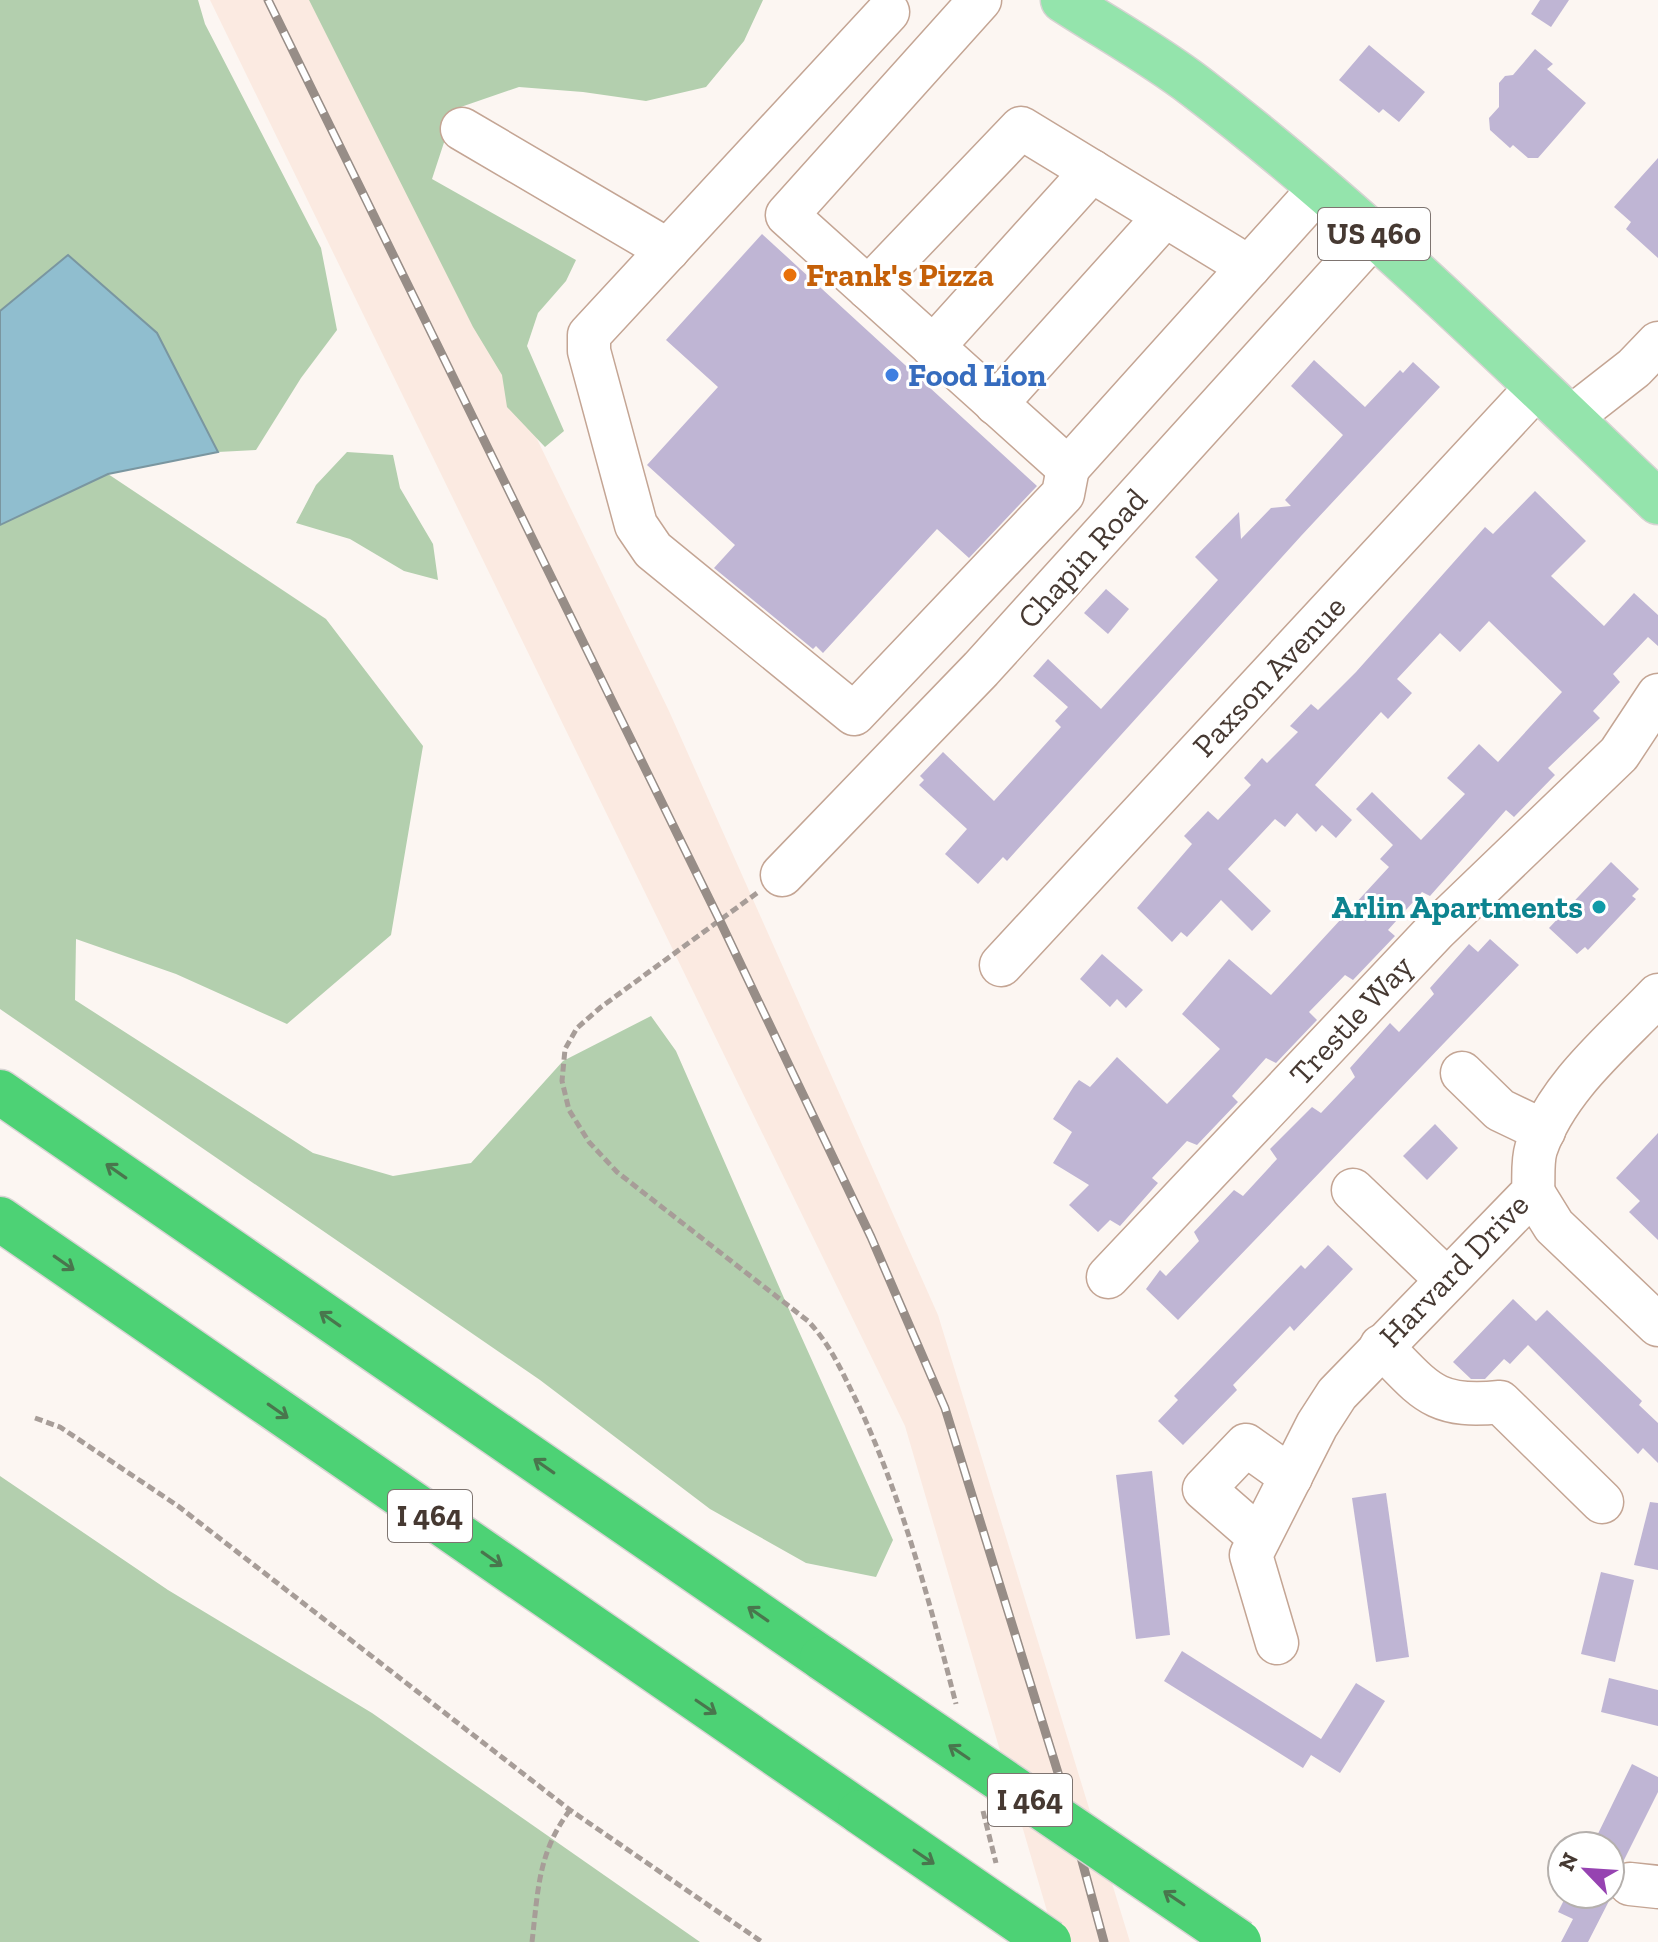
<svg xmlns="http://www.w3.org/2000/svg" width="1658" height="1942" font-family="'Zilla Slab',serif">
<rect width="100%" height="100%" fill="#fcf6f2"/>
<polygon fill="#fbeae1" points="210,0 324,0 669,711 938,1315 1130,1942 1056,1942 905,1426"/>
<g fill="#b3cfae">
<polygon points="0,0 198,0 205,24 321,248 337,330 301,378 256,450 218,452 157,333 68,255 0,311"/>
<polygon points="309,0 763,0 744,41 706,87 646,101 583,92 519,87 455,109 432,179 576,260 566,281 538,313 527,346 564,431 545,447 507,407 502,375 473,327"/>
<polygon points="347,452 393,455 400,488 433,544 438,580 404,571 350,539 296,523 316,485"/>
<polygon points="108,474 326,619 423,746 391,935 287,1024 176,974 76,939 75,1000 313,1153 393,1176 471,1163 563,1061 651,1016 676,1051 787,1305 893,1540 876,1577 806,1563 710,1509 540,1380 0,1009 0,525"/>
<polygon points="0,1476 168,1590 372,1713 700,1942 0,1942"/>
</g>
<polygon fill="#90becf" stroke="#7a96a0" stroke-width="2" points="68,255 157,333 218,452 108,474 0,525 0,311"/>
<g fill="#bfb5d4">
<polygon points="1540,0 1569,0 1551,27 1531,14"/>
<polygon points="1369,45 1425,92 1399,122 1383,109 1379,113 1339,80"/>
<polygon points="1535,49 1553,64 1547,69 1586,103 1538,158 1528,158 1513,145 1510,148 1490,130 1489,118 1499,107 1499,83 1505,76 1513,75"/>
<polygon points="1658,158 1658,258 1626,229 1631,222 1614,207"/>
<polygon points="762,234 1037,486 969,558 937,529 823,653 816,646 813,649 714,568 735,545 647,465 718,387 666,340"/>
<polygon points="1314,360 1365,407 1400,370 1403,373 1413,362 1440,387 1301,536 1007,861 1003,857 978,884 945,854 967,829 919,785 924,780 920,776 943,752 994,801 1061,727 1055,721 1068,707 1033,676 1048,659 1101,709 1218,580 1195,557 1239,512 1241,539 1271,508 1291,506 1285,500 1343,435 1291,386"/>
<polygon points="1535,491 1586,541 1551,576 1604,626 1634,593 1658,615 1658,646 1648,637 1613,674 1620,682 1593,711 1600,718 1548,768 1555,775 1514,817 1506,810 1430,896 1422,892 1388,930 1395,936 1353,980 1345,975 1309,1012 1317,1020 1276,1063 1266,1058 1232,1096 1238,1102 1197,1145 1187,1141 1171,1158 1152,1178 1158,1183 1120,1226 1110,1220 1098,1232 1069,1205 1089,1185 1053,1163 1072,1132 1053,1119 1074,1086 1079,1080 1090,1087 1117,1057 1167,1104 1220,1049 1182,1014 1229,959 1271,995 1389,867 1380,859 1393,845 1356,809 1372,792 1421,840 1465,794 1447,778 1479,744 1498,762 1562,692 1489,621 1460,652 1440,633 1397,679 1412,693 1388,719 1381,712 1315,785 1352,820 1336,838 1322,825 1316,832 1297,813 1285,827 1275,819 1228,869 1271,911 1252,931 1221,900 1187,937 1181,932 1172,942 1137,908 1192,844 1184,836 1208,811 1218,820 1251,785 1244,778 1262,758 1267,763 1298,732 1290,726 1311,704 1318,710 1356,672 1485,527 1493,534"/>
<polygon points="1106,589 1129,609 1108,634 1084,613"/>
<polygon points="1611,862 1639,889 1632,896 1636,899 1588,950 1585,947 1577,954 1549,928"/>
<polygon points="1490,939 1519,965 1178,1320 1146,1289 1160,1270 1166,1276 1199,1241 1194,1232 1234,1190 1243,1196 1277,1159 1270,1149 1312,1107 1321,1113 1355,1077 1350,1068 1390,1023 1399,1032 1434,994 1430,988 1469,944 1478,952"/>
<polygon points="1102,954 1143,990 1126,1008 1117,999 1110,1007 1080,979"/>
<polygon points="1435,1124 1458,1148 1427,1180 1403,1156"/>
<polygon points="1658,1133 1658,1240 1629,1212 1640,1201 1616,1178"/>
<polygon points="1328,1245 1353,1269 1294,1331 1290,1326 1233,1385 1237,1390 1183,1445 1158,1421 1178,1400 1174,1396 1301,1265 1305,1269"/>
<polygon points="1513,1299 1536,1321 1547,1310 1642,1401 1639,1405 1658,1423 1658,1463 1643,1448 1638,1454 1528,1345 1510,1364 1504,1359 1485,1379 1471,1379 1453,1362"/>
<polygon points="1152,1471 1170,1635 1136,1639 1116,1475"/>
<polygon points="1386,1493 1409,1657 1376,1662 1352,1498"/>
<polygon points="1650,1502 1658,1503 1658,1570 1634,1565"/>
<polygon points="1601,1572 1634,1580 1615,1662 1581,1654"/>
<polygon points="1182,1651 1321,1739 1356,1683 1385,1701 1340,1773 1311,1755 1303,1768 1164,1681"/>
<polygon points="1609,1678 1658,1690 1658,1726 1601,1712"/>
<polygon points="1632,1764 1658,1777 1658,1792 1623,1862 1610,1871 1610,1846 1592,1846"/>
<polygon points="1567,1894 1608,1894 1611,1897 1588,1942 1561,1942 1573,1919 1558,1912"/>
</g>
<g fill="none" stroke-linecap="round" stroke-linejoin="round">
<defs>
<g id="minor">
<polyline points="980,0 787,215 1068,468 1320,188"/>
<polyline points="888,12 589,335 589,351 636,525 653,550 854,714 1063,494 1068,468"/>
<polyline points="462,129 668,250"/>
<polyline points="868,288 1021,128 1249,267"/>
<polyline points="933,347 1092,171"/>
<polyline points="996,404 1165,216"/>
<polyline points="1570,418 1634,368 1658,343"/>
<polyline points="782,875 981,669 1374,235"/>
<polyline points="1001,965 1537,387"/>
<polyline points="1462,1073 1500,1110 1544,1131"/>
<polyline points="1353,1190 1447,1280"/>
<polyline points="1533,1192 1554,1226 1658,1325"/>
<polyline points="1108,1277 1436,930 1619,754 1658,695"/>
<path d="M1381,1346C1425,1390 1433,1409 1500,1402L1602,1502"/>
<polyline points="1259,1537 1204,1489 1246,1445 1291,1477"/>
<path d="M1277,1643L1251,1555L1317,1425L1337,1394L1533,1192C1534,1178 1532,1162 1536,1149C1557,1087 1614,1041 1658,995"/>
<polyline points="1630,1884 1658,1887"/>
</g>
<path id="major" d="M1063,0C1106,28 1153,54 1195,86C1360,212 1508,359 1658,502"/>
<g id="highway">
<polyline points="0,1092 822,1658"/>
<polyline points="0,1219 860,1812"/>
</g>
</defs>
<use href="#minor" stroke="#c4a594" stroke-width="45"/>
<use href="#major" stroke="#d6d3d2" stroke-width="47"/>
<use href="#highway" stroke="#d6d3d2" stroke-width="47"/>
<g stroke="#a79d98" stroke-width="5" stroke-dasharray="8 4" stroke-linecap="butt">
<path d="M757,893L601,1007L577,1028L565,1049L562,1081L569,1110L589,1142L617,1172L808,1321C831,1345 843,1374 858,1404C902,1498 930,1603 956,1704"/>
<polyline points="35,1418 60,1427 178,1506 570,1810 762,1942"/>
<polyline points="983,1811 996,1863"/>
<path d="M532,1942C538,1891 538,1852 570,1810"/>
</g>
<use href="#minor" stroke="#fff" stroke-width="42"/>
<use href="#major" stroke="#94e4ac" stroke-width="44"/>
<use href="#highway" stroke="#4dd275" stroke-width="44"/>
<defs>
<polyline id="rail" points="268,0 720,921 871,1237 945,1408 1059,1776 1104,1942"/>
</defs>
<use href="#rail" stroke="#978d87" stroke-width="9"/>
<use href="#rail" stroke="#fff" stroke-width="6" stroke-dasharray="18" stroke-linecap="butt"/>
<defs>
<g id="highway-bridge">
<polyline points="822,1658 1239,1942"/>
<polyline points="860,1812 1049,1942"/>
</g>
</defs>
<use href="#highway-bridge" stroke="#d6d3d2" stroke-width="47" stroke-linecap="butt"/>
<use href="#highway-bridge" stroke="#4dd275" stroke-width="44"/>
</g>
<defs><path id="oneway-shaft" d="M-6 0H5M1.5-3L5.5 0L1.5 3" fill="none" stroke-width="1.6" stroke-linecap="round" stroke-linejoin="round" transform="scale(2)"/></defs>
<g stroke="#49764d">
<use href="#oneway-shaft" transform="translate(116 1171) rotate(-145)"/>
<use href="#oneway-shaft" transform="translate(64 1263) rotate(35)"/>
<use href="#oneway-shaft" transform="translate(330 1319) rotate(-145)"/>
<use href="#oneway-shaft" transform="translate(278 1411) rotate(35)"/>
<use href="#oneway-shaft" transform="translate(544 1466) rotate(-145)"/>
<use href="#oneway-shaft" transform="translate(492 1559) rotate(35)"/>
<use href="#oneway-shaft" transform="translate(758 1614) rotate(-145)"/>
<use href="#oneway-shaft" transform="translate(706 1707) rotate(34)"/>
<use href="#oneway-shaft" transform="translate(959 1752) rotate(-146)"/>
<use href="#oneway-shaft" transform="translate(924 1857) rotate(34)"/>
<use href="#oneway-shaft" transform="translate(1174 1898) rotate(-146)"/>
</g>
<circle fill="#e8710a" stroke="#fff" stroke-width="3" cx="790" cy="275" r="8"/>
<circle fill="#3f7fe0" stroke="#fff" stroke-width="3" cx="892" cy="375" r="8"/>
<circle fill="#0f9aa8" stroke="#fff" stroke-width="3" cx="1599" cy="907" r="8"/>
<g text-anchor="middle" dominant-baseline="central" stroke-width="6" stroke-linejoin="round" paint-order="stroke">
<g fill="#fff" stroke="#7e7470" stroke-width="2">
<rect x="1318" y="208" width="112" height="52" rx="6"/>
<rect x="388" y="1490" width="84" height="52" rx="6"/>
<rect x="988" y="1774" width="84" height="52" rx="6"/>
</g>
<g font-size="30" font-weight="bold" fill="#463932">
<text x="1374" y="234">US 460</text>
<text x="430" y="1516">I 464</text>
<text x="1030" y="1800">I 464</text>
</g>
<g font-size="32" font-weight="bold" fill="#c56008" stroke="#fff" text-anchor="start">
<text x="806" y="275">Frank's Pizza</text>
</g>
<g font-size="32" font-weight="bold" fill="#366cbe" stroke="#fff" text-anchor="start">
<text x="908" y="375">Food Lion</text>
</g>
<g font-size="32" fill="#463932" stroke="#fff">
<text transform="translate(1082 558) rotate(-48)">Chapin Road</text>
<text transform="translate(1269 676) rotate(-47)">Paxson Avenue</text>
<text transform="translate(1351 1020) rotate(-47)">Trestle Way</text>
<text transform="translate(1454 1270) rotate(-46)">Harvard Drive</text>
</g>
<g font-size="32" font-weight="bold" fill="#0d838f" stroke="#fff" text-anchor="end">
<text x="1583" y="907">Arlin Apartments</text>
</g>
</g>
<g transform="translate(1586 1870) rotate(295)"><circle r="38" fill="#ffffff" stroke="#b5b0ad" stroke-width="2"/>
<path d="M0-6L14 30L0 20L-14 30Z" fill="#9643b1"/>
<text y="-12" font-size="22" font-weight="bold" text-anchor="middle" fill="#463932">N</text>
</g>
</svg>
